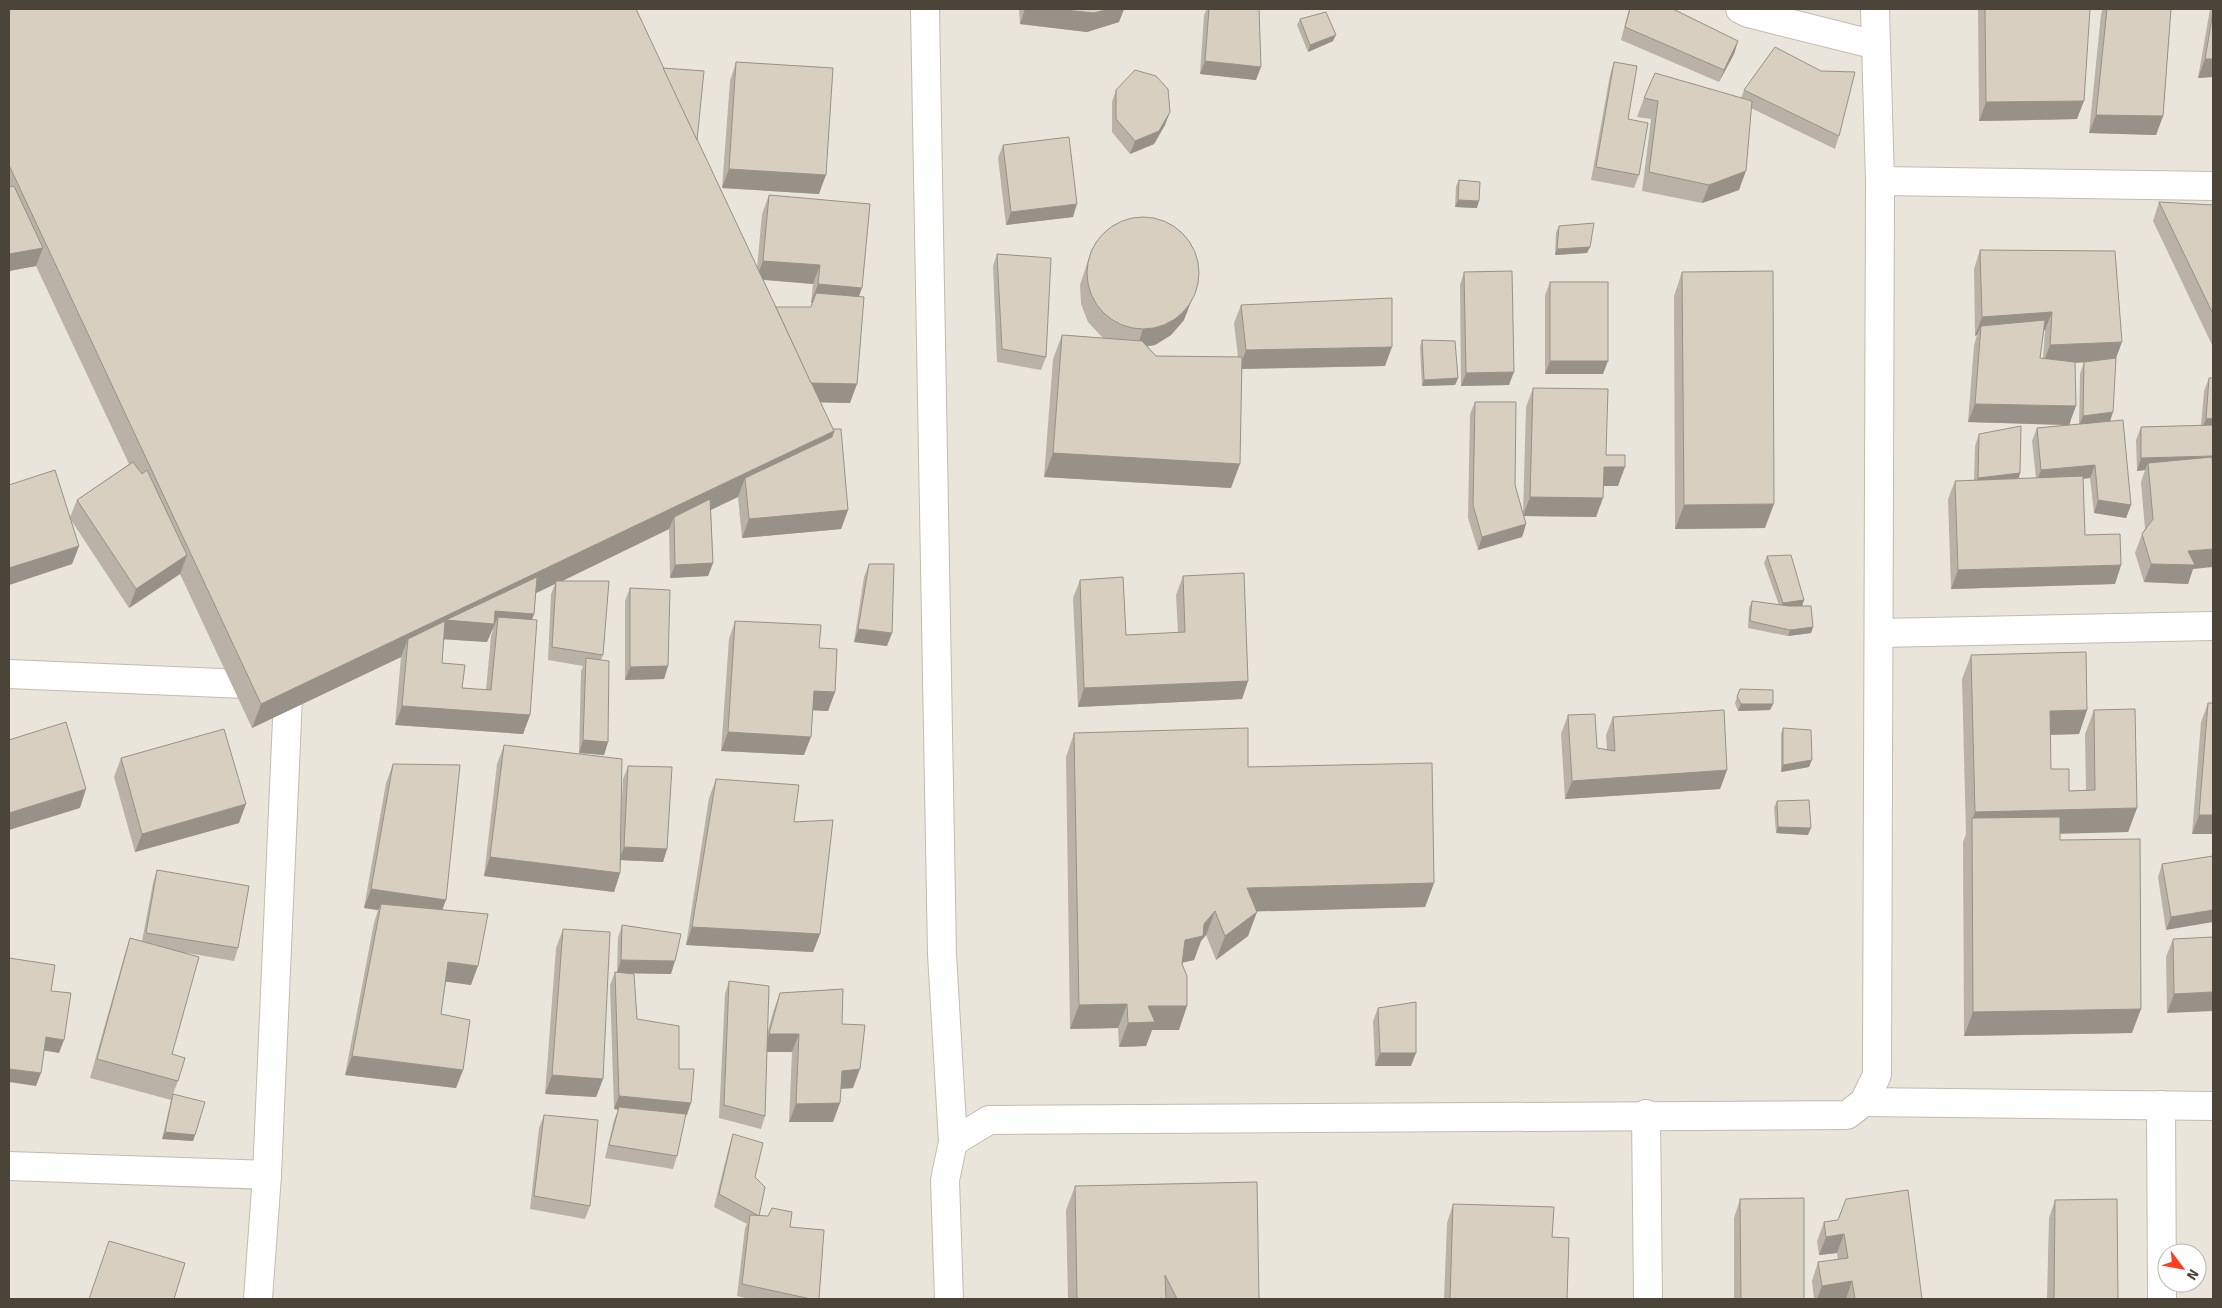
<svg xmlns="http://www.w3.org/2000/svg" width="2222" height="1308" font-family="Signika,sans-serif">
<rect width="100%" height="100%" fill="#f6f3ec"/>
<path fill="#eae5da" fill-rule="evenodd" d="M9,9H2213V1299H9ZM2167,1253H2197V1283H2167Z"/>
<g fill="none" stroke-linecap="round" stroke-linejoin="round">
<defs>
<g id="minor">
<polyline points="925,9 942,954 953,1142 945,1180 949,1299"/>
<polyline points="1740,9 1748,13 1876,45"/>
<polyline points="1880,181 2213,186"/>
<polyline points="1880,633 2213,626"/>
<polyline points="9,674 270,685"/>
<polyline points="1864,1102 2213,1106"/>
<polyline points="2161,1105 2162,1299"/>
<polyline points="1646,1114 1648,1299"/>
<polyline points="953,1142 989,1120 1847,1115 1864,1102 1877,1075 1880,181 1875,9"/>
<polyline points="9,1166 267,1175"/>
<polyline points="258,1299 267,1175 289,674"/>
</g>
</defs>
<use href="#minor" stroke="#c2bbae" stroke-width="30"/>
<use href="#minor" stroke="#fff" stroke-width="28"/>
</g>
<g fill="#bab2a6" fill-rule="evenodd">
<path d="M9,9L697,140L757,268L762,214L769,195L859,297L850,403L820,402L848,510L841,529L742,538L738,497L711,510L713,563L708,576L670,578L669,529L562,581L603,655L601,660L608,742L604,755L579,753L581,671L583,666L548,660L551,594L555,584L536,593L534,614L532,620L530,715L523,734L395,725L401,657L252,728L180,574L129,608L71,520L79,546L72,564L9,585V485L70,517L77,500L129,464L36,266L9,271ZM763,280L813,284L811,303H813L811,307H776ZM492,630H493L491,636L486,690L462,688L442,663L444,639L487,642Z"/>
<polygon points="1019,9 1124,9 1119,22 1087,32 1020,24"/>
<polygon points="1207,9 1259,9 1256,80 1200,74 1204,15"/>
<polygon points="1629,9 1673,9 1738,41 1734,54 1719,82 1621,40"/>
<polygon points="1978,9 2090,9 2077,119 1979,121"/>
<polygon points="2103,9 2171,9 2163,116 2156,135 2089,133 2101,14"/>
<polygon points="2210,9 2213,9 2213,77 2198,78"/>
<polygon points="1300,19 1333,41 1308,52 1297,25"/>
<polygon points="736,62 819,194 722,188 730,81"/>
<polygon points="1614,62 1639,175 1634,188 1591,180 1610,75"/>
<polygon points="1116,90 1165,125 1154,144 1130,154 1112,132 1112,102"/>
<polygon points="1744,90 1839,136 1835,149 1751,108 1739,190 1702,203 1642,191 1651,119 1637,117 1644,98 1741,98"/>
<polygon points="1003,145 1073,217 1006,225 998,158"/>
<polygon points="1459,180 1477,208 1455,207 1456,186"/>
<polygon points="2159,202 2213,205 2213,347 2153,221"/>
<polygon points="1559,226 1590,247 1587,253 1555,255 1556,232"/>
<polygon points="1092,248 1184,320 1171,335 1155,345 1147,346 1156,356 1238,357 1234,323 1241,305 1385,366 1242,369 1231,488 1044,477 1053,359 1062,335 1104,338 1101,336 1088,322 1081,304 1080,285"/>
<path d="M1980,250L2116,360L2110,421L2131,505L2126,518L2094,513L2090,478L2083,479L2085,535L2121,565L2115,584L1951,589L1948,499L1955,481L1974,480L1975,446L1979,434L2020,473L2019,478H2036L2032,441L2037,428L2068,425L1968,422L1974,345L1977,335L1975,336L1974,269ZM2045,330L2043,358H2040L2044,331ZM2084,362L2080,374L2079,424L2070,425L2075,363Z"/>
<polygon points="997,254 1046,357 1041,370 997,362 993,266"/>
<polygon points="1464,272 1509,385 1461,386 1460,285"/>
<polygon points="1682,272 1765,528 1675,529 1674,296"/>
<polygon points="1550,282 1603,374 1545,374 1545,295"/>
<polygon points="1422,340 1458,378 1455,385 1422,386 1420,347"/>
<polygon points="2209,378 2213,378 2193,569 2188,584 2144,582 2135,553 2142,534 2145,529 2141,482 2145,470 2137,471 2136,440 2141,427 2201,425 2204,391"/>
<polygon points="1533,388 1606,455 1618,486 1603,486 1596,517 1524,516 1526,524 1522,537 1478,550 1468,518 1470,414 1475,402 1515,485 1523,514 1526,407"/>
<polygon points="1767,556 1804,600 1802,606 1813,627 1811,633 1788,636 1748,628 1749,608 1752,601 1779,605 1764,563"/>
<polygon points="869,564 887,646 854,642 864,577"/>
<polygon points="1183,576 1248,681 1242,699 1078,707 1073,598 1080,580 1126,635 1178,633 1176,595"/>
<polygon points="630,588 668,666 664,679 625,680 625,601"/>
<polygon points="735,621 819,648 835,692 828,711 813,710 804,755 721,751 729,639"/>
<polygon points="1971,655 2087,710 2079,734 2050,735 2051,769 2069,791 2086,790 2085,734 2094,710 2137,808 2128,832 2060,833 2060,840 2132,1033 1964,1036 1963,842 1966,834 1962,679"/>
<polygon points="1740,689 1773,704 1770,710 1738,711 1735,703"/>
<polygon points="2208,703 2213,703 2213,834 2192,834 2201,722"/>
<polygon points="1568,715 1597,748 1607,750 1606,735 1613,717 1727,770 1720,789 1565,799 1561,734"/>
<polygon points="1783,728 1809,767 1781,772 1781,734"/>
<polygon points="1074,733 1248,767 1434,883 1425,907 1257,911 1248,936 1216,960 1206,935 1201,941 1194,960 1183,962 1179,1030 1152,1030 1146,1046 1119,1047 1118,1028 1070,1029 1066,757"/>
<polygon points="504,745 621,816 623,779 628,766 667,849 663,862 621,860 620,873 614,892 484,876 497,764"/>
<polygon points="121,758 239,823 135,852 114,777"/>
<polygon points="393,764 446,900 442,910 471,985 446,981 441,1014 463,1070 456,1088 345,1075 374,923 378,910 364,908 386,783"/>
<polygon points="716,779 820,934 813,952 686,945 709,798"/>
<polygon points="1777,801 1808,835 1776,833 1774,807"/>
<polygon points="2213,856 2166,930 2158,877 2162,864"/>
<polygon points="157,870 238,948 234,961 187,953 172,1054 178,1081 173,1094 195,1135 193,1141 162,1139 171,1100 90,1078 124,957 130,938 142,941 153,883"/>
<polygon points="622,925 671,974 621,973 637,1019 679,1069 687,1115 685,1115 677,1156 673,1169 605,1158 614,1120 618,1110 614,1109 610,985 615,972 617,972 618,938"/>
<polygon points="563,929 603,1079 596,1097 545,1094 556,948"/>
<polygon points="2213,937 2167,1013 2166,957 2173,939"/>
<polygon points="729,981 768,1031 773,1012 780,993 842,1024 853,1088 841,1089 833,1122 789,1122 792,1052 767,1052 765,1116 761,1129 719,1118 725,994"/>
<polygon points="1378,1008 1411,1066 1375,1066 1373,1021"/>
<polygon points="544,1115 590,1206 585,1219 530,1209 539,1128"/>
<polygon points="733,1134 755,1177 759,1216 790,1227 819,1299 749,1299 737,1296 745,1228 747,1224 714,1207 729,1147"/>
<polygon points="1075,1186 1259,1299 1068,1299 1066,1210"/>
<polygon points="1740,1199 1804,1299 1734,1299 1734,1218"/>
<polygon points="2055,1200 2118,1299 2047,1299 2049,1218"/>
<polygon points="1453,1204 1552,1237 1567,1299 1444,1299 1447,1223"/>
<polygon points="1838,1220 1922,1299 1814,1299 1812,1281 1818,1262 1838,1260 1837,1253 1819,1255 1817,1241 1824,1222"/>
</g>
<g fill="#979187">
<polygon points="1025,9 1124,9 1119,22 1087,32 1020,24"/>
<polygon points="1336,35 1333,41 1308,52 1310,45"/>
<polygon points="1738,41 1734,54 1719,82 1724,70"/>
<polygon points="2205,59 2213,59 2213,77 2198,78"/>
<polygon points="1205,61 1261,67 1256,80 1200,74"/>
<polygon points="2084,101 2077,119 1979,121 1986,102"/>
<polygon points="1170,112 1165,125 1154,144 1130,154 1135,141"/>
<polygon points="2096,115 2163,116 2156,135 2089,133"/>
<polygon points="729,169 826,175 819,194 722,188"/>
<polygon points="1746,171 1739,190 1702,203 1709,185"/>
<polygon points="1458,200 1479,201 1477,208 1455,207"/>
<polygon points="1077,204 1073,217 1006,225 1011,212"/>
<polygon points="1590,247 1587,253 1555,255 1557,249"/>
<polygon points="43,248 36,266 9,271 9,254"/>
<polygon points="763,261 820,265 813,284 756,279"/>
<polygon points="818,284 862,288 855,307 811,303"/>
<polygon points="1198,284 1184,320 1171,335 1155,345 1137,348 1143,329"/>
<polygon points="2052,312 2045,330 1980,335 1981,326 1977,335 1975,336 1982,317"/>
<polygon points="2122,342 2115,361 2043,364 2050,345"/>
<polygon points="1392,347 1385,366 1239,369 1246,350"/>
<polygon points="1550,361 1608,361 1603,374 1545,374"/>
<polygon points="1514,372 1509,385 1461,386 1466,373"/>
<polygon points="1458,378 1455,385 1422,386 1424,380"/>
<polygon points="807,383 857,384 850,403 800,402"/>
<polygon points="1975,404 2076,406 2069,425 1968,422"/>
<polygon points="2113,412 2109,425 2078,428 2083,416"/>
<polygon points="2213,418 2213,431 2201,432 2206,419"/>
<polygon points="834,431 825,455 745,478 738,497 674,527 674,517 669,529 556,584 556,581 555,584 498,611 534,614 527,632 498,617 487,642 439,639 408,639 401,657 252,728 261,704"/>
<polygon points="1053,453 1240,464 1231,488 1044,477"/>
<polygon points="2213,456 2213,469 2148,463 2145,470 2137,471 2141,458"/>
<polygon points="2095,465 2090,478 2036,483 2041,470"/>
<polygon points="1604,467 1625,467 1618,486 1597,486"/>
<polygon points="2020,473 2016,486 1974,491 1978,478"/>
<polygon points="1530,497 1603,498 1596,517 1523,516"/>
<polygon points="2098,500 2131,505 2126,518 2094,513"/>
<polygon points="1774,504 1765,528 1675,529 1684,505"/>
<polygon points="848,510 841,529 742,538 749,519"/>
<polygon points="1526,524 1522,537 1478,550 1482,537"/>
<polygon points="79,546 72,564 9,585 9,568"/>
<polygon points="2213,549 2213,567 2193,569 2188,584 2144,582 2151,564 2188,551"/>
<polygon points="187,555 180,574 129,608 136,589"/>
<polygon points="713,563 708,576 670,578 675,565"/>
<polygon points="2121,565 2115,584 1951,589 1958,570"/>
<polygon points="1804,600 1802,606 1780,609 1783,603"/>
<polygon points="1813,627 1811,633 1788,636 1790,630"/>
<polygon points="858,629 892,633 887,646 854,642"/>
<polygon points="668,666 664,679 625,680 630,667"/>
<polygon points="1248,681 1242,699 1078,707 1084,688"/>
<polygon points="814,691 835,692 828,711 807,710"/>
<polygon points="1741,704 1773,704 1770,710 1738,711"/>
<polygon points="402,706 530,715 523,734 395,725"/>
<polygon points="2087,710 2079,734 2041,735 2050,711"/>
<polygon points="728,732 811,737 804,755 721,751"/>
<polygon points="583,740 608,742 604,755 579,753"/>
<polygon points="1812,760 1809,767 1781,772 1783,765"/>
<polygon points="1727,770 1720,789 1565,799 1572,781"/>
<polygon points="86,789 80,808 9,830 9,813"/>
<polygon points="246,804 239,823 135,852 142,834"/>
<polygon points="2137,808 2128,832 1972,836 1972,820 1975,812"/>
<polygon points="2199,815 2213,815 2213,834 2192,834"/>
<polygon points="1778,827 1811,828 1808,835 1776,833"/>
<polygon points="624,847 667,849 663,862 619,860"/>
<polygon points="490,857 620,873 614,892 484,876"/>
<polygon points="1434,883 1425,907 1238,912 1247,888"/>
<polygon points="371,889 446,900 439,918 381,904 378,910 364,908"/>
<polygon points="2213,910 2213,922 2166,930 2171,917"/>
<polygon points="1215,911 1206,935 1201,941 1194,960 1177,964 1185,940 1204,924"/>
<polygon points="1257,912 1248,936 1216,960 1225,936"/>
<polygon points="692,927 820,934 813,952 686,945"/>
<polygon points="621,960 675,961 671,974 617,973"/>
<polygon points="448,962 478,966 471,985 441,981"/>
<polygon points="2213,992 2213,1011 2167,1013 2174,994"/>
<polygon points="1127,1004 1118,1028 1070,1029 1079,1005"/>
<polygon points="1148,1006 1187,1006 1179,1030 1152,1030 1146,1046 1119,1047 1128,1023"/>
<polygon points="2141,1009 2132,1033 1964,1036 1973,1012"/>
<polygon points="769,1034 799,1034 792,1052 762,1052"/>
<polygon points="46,1037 64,1040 59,1053 41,1050"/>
<polygon points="1380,1053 1416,1053 1411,1066 1375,1066"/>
<polygon points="352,1056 463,1070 456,1088 345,1075"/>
<polygon points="9,1069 41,1073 36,1086 9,1082"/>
<polygon points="860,1069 853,1088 836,1089 842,1071"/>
<polygon points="552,1075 603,1079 596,1097 545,1094"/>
<polygon points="619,1096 691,1103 687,1115 614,1109"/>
<polygon points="840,1103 833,1122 789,1122 796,1104"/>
<polygon points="165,1132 195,1135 193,1141 162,1139"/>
<polygon points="1844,1234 1837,1253 1819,1255 1826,1237"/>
<polygon points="1852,1281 1846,1299 1817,1299 1822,1286"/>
</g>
<g fill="#d8cfc1" stroke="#979187">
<polygon points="9,9 636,9 834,431 261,704 9,165"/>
<polygon points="1055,9 1109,9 1094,13"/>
<polygon points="1209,9 1259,9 1261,67 1205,61"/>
<polygon points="1630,9 1673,9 1738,41 1724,70 1625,27"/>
<polygon points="1985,9 2090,9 2084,101 1986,102"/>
<polygon points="2107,9 2171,9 2163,116 2096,115"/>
<polygon points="1326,12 1336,35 1310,45 1300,19"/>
<polygon points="2213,12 2213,59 2205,59"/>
<polygon points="1775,47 1821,71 1855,72 1839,136 1744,90"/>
<polygon points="736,62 833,68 826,175 729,169"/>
<polygon points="1614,62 1637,66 1628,119 1648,123 1639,175 1596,167"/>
<polygon points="663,68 704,71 697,140"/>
<polygon points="1135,70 1156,76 1168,89 1170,112 1159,131 1135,141 1116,119 1116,90"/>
<polygon points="1655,73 1752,101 1746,171 1709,185 1649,172 1658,101 1644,98"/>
<polygon points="1069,137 1077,204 1011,212 1003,145"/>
<polygon points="1459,180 1480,182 1479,201 1458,200"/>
<polygon points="14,186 43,248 9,254 9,187"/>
<polygon points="769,195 870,204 862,288 818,284 820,265 763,261"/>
<polygon points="2159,202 2213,205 2213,314"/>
<circle cx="1143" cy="273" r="56"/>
<polygon points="1594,223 1590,247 1557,249 1559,226"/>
<polygon points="1980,250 2115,251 2122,342 2050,345 2052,312 1982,317"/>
<polygon points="997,254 1051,258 1046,357 1002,349"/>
<polygon points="1512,271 1514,372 1466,373 1464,272"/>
<polygon points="1773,271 1774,504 1684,505 1682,272"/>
<rect x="1550" y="282" width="58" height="79"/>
<polygon points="816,293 864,297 857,384 811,383 776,307 811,307"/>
<polygon points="1392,298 1392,347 1246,350 1241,305"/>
<polygon points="2045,320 2040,358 2075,362 2076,406 1975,404 1981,326"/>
<polygon points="1062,335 1142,341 1156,356 1242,357 1240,464 1053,453"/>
<polygon points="1422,340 1455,341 1458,378 1424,380"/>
<polygon points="2116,358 2113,412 2083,416 2084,362"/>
<polygon points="2209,378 2213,378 2213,418 2206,419"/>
<polygon points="1533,388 1608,389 1606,455 1625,455 1625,467 1604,467 1603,498 1530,497"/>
<polygon points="1475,402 1516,402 1515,485 1526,524 1482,537 1473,505"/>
<polygon points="2123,420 2131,505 2098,500 2095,465 2041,470 2037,428"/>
<polygon points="2213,425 2213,456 2141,458 2141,427"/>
<polygon points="2021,426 2020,473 1978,478 1979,434"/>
<polygon points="833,429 841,429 848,510 749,519 745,478 832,437 834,431"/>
<polygon points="2212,457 2213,470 2213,549 2188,551 2195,565 2151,564 2142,534 2153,519 2148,463"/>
<polygon points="133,462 142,474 147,470 187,555 136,589 77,500"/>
<polygon points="55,470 79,546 9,568 9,485"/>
<polygon points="2083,476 2085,535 2120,534 2121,565 1958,570 1955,481"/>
<polygon points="710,499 713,563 675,565 674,517"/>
<polygon points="1791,555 1804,600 1783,603 1767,556"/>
<polygon points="869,564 894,564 892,633 858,629"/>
<polygon points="1244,573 1248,681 1084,688 1080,580 1123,577 1126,635 1185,632 1183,576"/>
<polygon points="537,577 534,614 495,611 494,624 446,620"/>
<polygon points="556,581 609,581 603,655 552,647"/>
<polygon points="630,588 670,590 668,666 630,667"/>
<polygon points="1752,601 1789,606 1811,606 1813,627 1790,630 1750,621"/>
<polygon points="498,617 537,620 530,715 402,706 408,639 445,621 442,663 465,665 462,688 491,690"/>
<polygon points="735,621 821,625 819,648 837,649 835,692 814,691 811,737 728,732"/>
<polygon points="2086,652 2087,710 2050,711 2051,769 2069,769 2069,791 2095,790 2094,710 2135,709 2137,808 1975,812 1971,655"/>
<polygon points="586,658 609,661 608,742 583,740"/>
<polygon points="1740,689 1773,690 1773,704 1741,704 1737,697"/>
<polygon points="2208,703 2213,703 2213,815 2199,815"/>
<polygon points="1724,710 1727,770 1572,781 1568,715 1595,714 1597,748 1615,751 1613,717"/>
<polygon points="66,722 86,789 9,813 9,740"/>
<polygon points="1248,728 1248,767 1432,763 1434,883 1247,888 1257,912 1225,936 1215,911 1204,924 1203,936 1185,940 1182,964 1187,976 1187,1006 1148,1006 1155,1022 1128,1023 1127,1004 1079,1005 1074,733"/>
<polygon points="1783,728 1811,730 1812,760 1783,765"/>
<polygon points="224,729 246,804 142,834 121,758"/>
<polygon points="504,745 622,759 620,873 490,857"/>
<polygon points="393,764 460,765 446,900 371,889"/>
<polygon points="628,766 672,767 667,849 624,847"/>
<polygon points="716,779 799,785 794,822 833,820 820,934 692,927"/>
<polygon points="1809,800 1811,828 1778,827 1777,801"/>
<polygon points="2060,817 2060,840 2140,839 2141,1009 1973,1012 1972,818"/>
<polygon points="2213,856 2213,910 2171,917 2162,864"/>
<polygon points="157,870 249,886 238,948 146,933"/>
<polygon points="381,904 488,914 478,966 448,962 441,1014 470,1020 463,1070 352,1056"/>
<polygon points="622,925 681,934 675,961 621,960"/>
<polygon points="563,929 610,932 603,1079 552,1075"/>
<polygon points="2213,937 2213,992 2174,994 2173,939"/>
<polygon points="130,938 199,957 172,1054 185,1058 178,1081 97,1059"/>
<polygon points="9,958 55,965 51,991 71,993 64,1040 46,1037 41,1073 9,1069"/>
<polygon points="615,972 634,974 637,1019 679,1026 679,1069 694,1069 691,1103 619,1096"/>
<polygon points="729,981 769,986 765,1116 724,1105"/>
<polygon points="843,989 842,1024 865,1025 860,1069 842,1071 840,1103 796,1104 799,1034 769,1034 780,993"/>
<polygon points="1416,1002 1416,1053 1380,1053 1378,1008"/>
<polygon points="173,1094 205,1102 195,1135 165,1132"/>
<polygon points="619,1107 686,1114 677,1156 609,1145"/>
<polygon points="544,1115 598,1120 590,1206 534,1196"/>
<polygon points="733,1134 763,1143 755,1177 765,1187 759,1216 719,1194"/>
<polygon points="1257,1182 1259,1299 1177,1299 1165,1275 1166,1299 1077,1299 1075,1186"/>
<polygon points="1908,1190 1922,1299 1855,1299 1852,1281 1822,1286 1818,1262 1848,1258 1844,1234 1826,1237 1824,1222 1838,1220 1846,1199"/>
<polygon points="1804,1198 1804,1299 1741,1299 1740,1199"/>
<polygon points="2117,1199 2118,1299 2054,1299 2055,1200"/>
<polygon points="1453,1204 1554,1207 1552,1237 1569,1238 1567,1299 1450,1299"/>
<polygon points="772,1208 792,1212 790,1227 824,1230 819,1299 811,1299 742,1284 750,1215 768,1216"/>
<polygon points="109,1241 185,1263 174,1299 89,1299"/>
</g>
<rect width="2222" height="1308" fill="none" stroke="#4b4439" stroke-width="20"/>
<g transform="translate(2182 1268) rotate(122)"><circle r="24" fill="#ffffff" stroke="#b7b4b0"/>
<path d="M0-4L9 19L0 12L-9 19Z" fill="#fc3f1d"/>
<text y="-8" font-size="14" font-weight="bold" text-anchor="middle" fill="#4b4439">N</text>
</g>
</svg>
